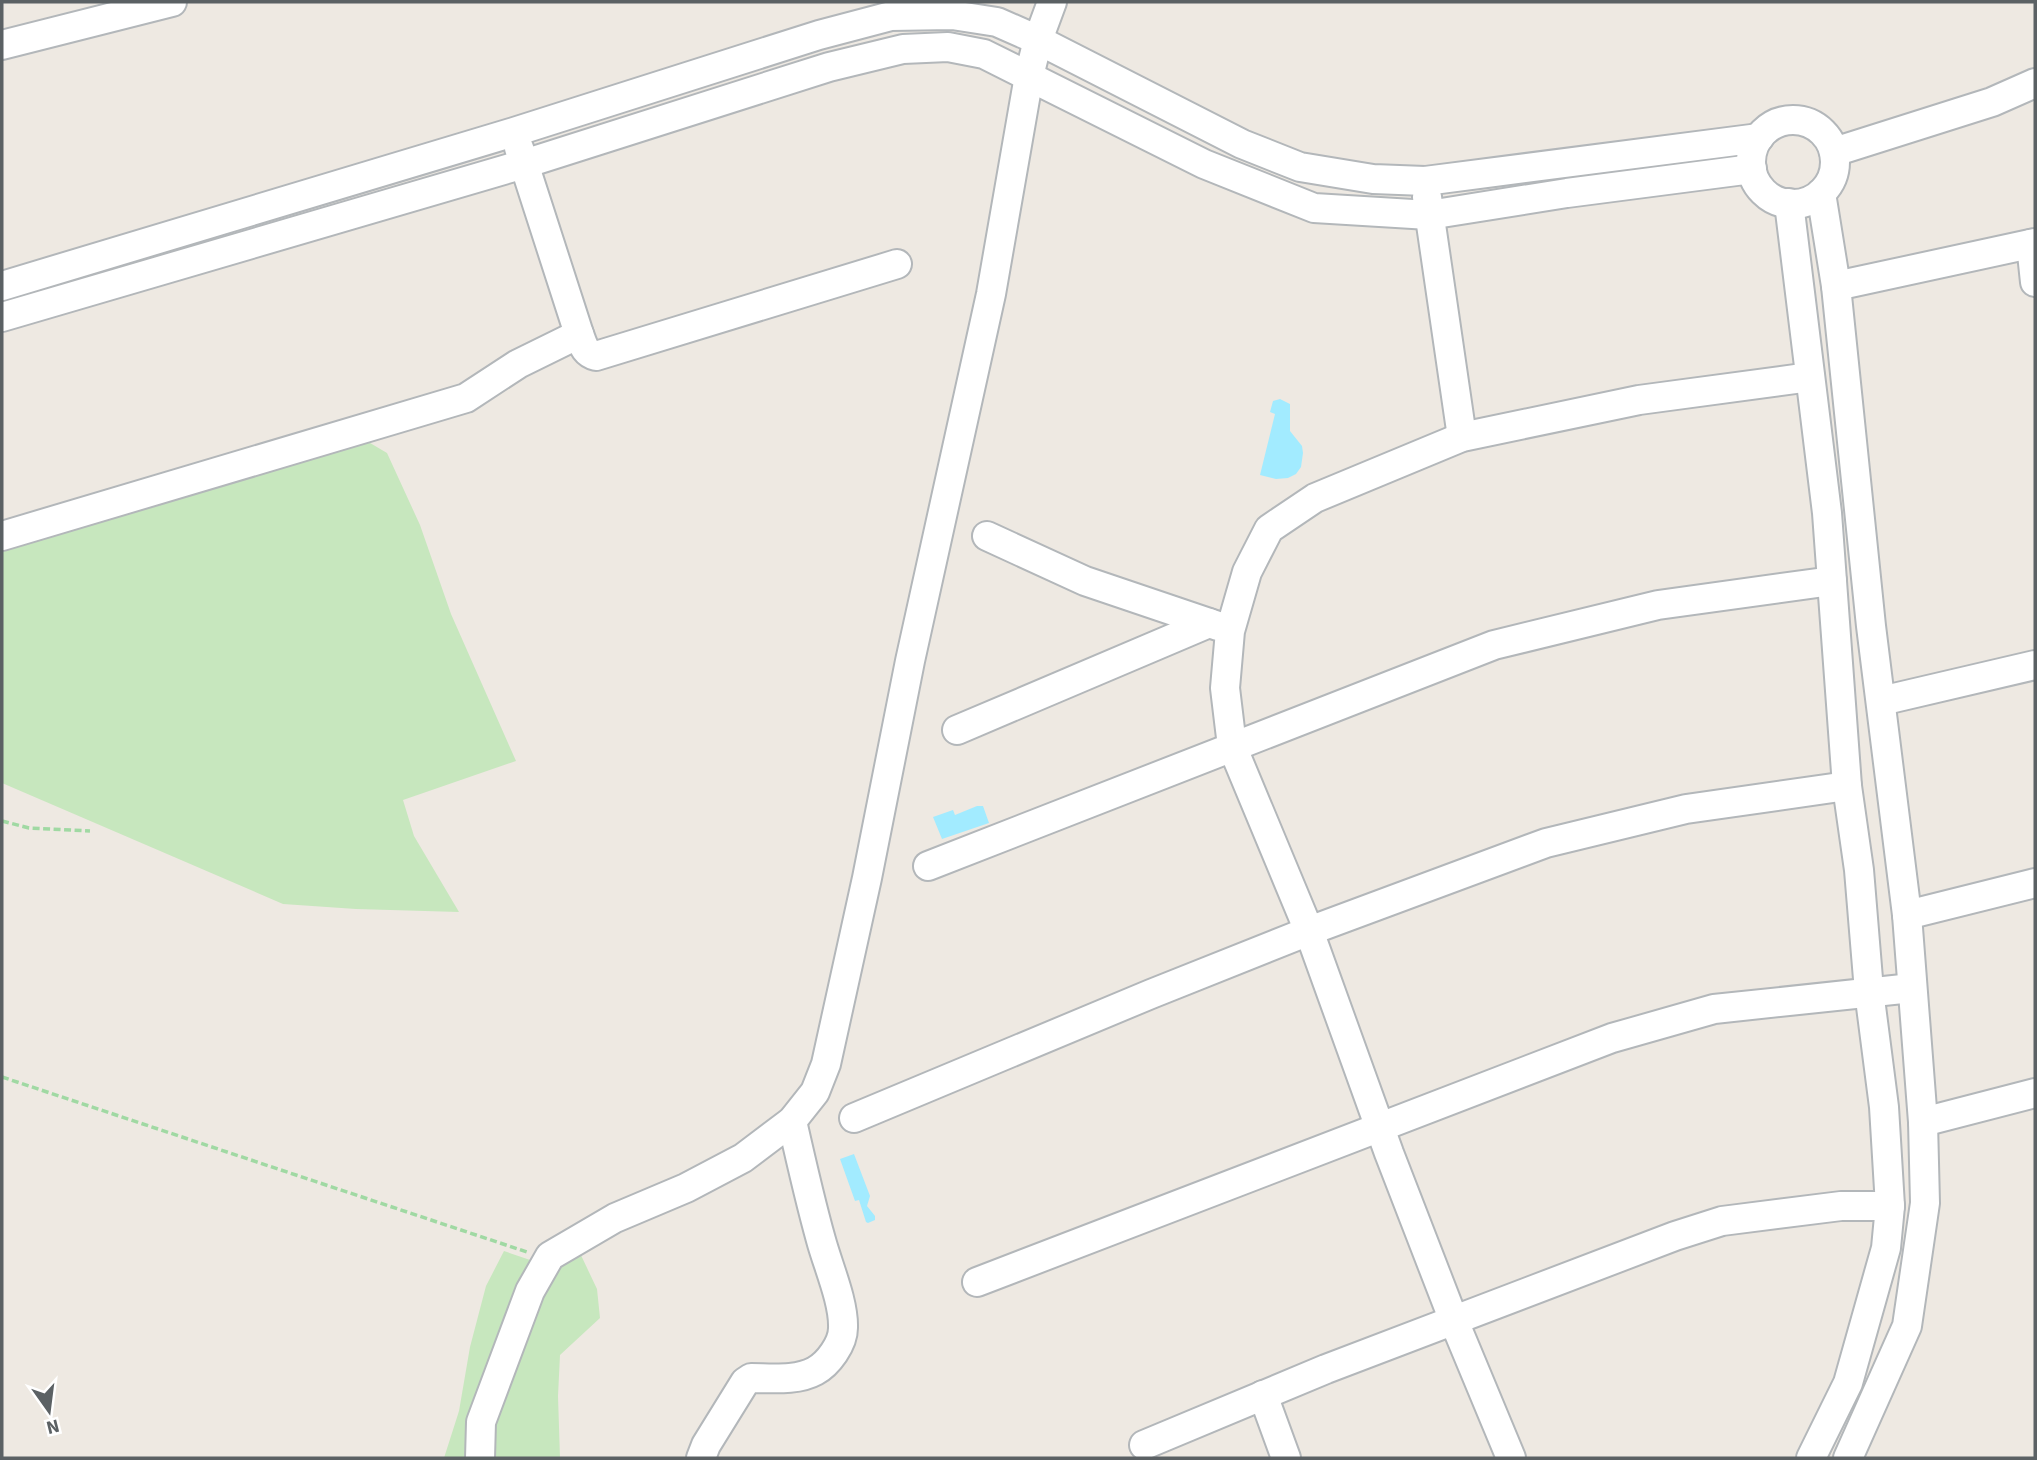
<svg xmlns="http://www.w3.org/2000/svg" width="2037" height="1460" font-family="'Source Sans 3',sans-serif">
<rect width="100%" height="100%" fill="#eee9e2"/>
<g fill="#c7e7be">
<polygon points="365,440 387,453 420,525 451,614 516,761 403,800 414,836 459,912 356,909 283,904 2,783 2,540"/>
<polygon points="504,1251 536,1262 579,1251 597,1289 600,1318 560,1355 558,1396 560,1458 444,1458 459,1411 470,1347 486,1286"/>
</g>
<g fill="#a2ebff">
<polygon points="1280,399 1290,404 1290,431 1302,446 1303,453 1301,467 1296,474 1288,478 1276,479 1260,475 1275,414 1270,412 1273,401"/>
<polygon points="977,806 983,806 989,823 942,839 933,817 953,810 955,815"/>
<polygon points="854,1154 870,1196 867,1206 875,1216 875,1220 868,1223 866,1222 859,1200 855,1201 840,1159"/>
</g>
<g fill="none" stroke-linecap="round" stroke-linejoin="round">
<defs>
<g id="minor">
<polyline points="2,45 172,2"/>
<circle cx="1793" cy="162" r="42"/>
<path d="M519,148L579,334C583,344 584,353 596,356L897,264"/>
<polyline points="1834,152 1992,102 2035,83"/>
<polyline points="1821,193 1836,286 1871,626 1907,915 1923,1122 1925,1203 1907,1326 1848,1458"/>
<polyline points="1427,197 1462,437"/>
<polyline points="1789,203 1827,513 1847,786 1859,870 1869,991 1884,1107 1890,1206 1886,1248 1848,1383 1811,1458"/>
<polyline points="2031,244 2035,282"/>
<polyline points="2,286 514,132 819,35 891,16 952,15 997,22 1038,40 1242,144 1300,167 1373,179 1425,181 1759,138"/>
<polyline points="1836,286 2035,243"/>
<polyline points="2,317 524,164 829,67 903,49 948,47 984,54 1204,164 1314,208 1429,215 1567,193 1752,169"/>
<polyline points="2,536 466,398 518,364 579,334"/>
<polyline points="987,536 1085,581 1218,626"/>
<polyline points="1881,701 2035,665"/>
<polyline points="957,730 1209,623"/>
<polyline points="928,866 1494,645 1658,605 1832,581"/>
<polyline points="1907,915 2035,883"/>
<polyline points="854,1118 1151,994 1309,931 1546,843 1686,809 1847,786"/>
<polyline points="1923,1122 2035,1093"/>
<polyline points="977,1282 1612,1038 1714,1009 1912,988"/>
<polyline points="1263,1395 1286,1458"/>
<polyline points="1144,1445 1326,1369 1675,1236 1722,1221 1841,1206 1890,1206"/>
<polyline points="480,1458 481,1422 530,1291 550,1256 615,1218 686,1188 743,1158 792,1121 815,1092 826,1064 867,878 910,661 991,294 1029,76 1038,40 1052,2"/>
<path d="M701,1458L706,1445L745,1382L751,1378C771,1378 797,1381 815,1371C828,1364 843,1344 843,1328C844,1302 828,1266 821,1240C810,1201 801,1161 792,1121"/>
<polyline points="1511,1458 1454,1321 1389,1153 1309,931 1232,746 1225,688 1230,631 1247,572 1269,529 1315,498 1462,437 1639,400 1810,377"/>
</g>
</defs>
<use href="#minor" stroke="#b3b7ba" stroke-width="32"/>
<g stroke="#a0d9a3" stroke-width="3.5" stroke-dasharray="7 3.5" stroke-linecap="butt">
<polyline points="2,821 29,828 90,831"/>
<polyline points="2,1077 527,1252"/>
</g>
<use href="#minor" stroke="#fff" stroke-width="28"/>
</g>
<rect width="2037" height="1460" fill="none" stroke="#5b6164" stroke-width="7"/>
<g transform="translate(49 1411) rotate(166)" stroke="#ffffff" stroke-width="5" paint-order="stroke">
<path d="M0-5L12 26L0 18L-12 26Z" fill="#5b6164"/>
<text y="-10" font-size="19" font-weight="bold" text-anchor="middle" fill="#5b6164">N</text>
</g>
</svg>
